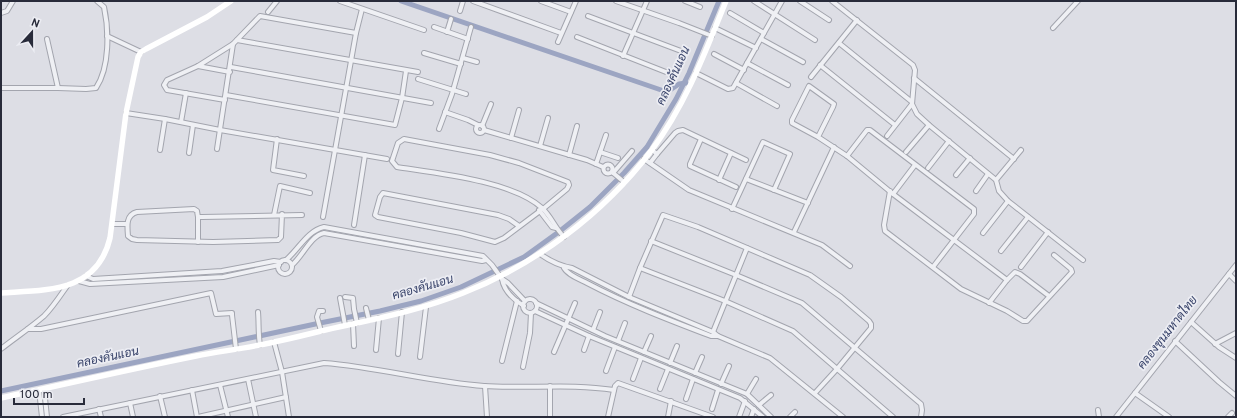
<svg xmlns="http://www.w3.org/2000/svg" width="1237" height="418" font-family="Overpass,Sarabun,sans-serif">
<rect width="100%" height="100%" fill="#dddee5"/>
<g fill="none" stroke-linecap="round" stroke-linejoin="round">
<g stroke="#9ca5c2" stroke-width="5">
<polyline points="401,1 667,92 679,84 686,83"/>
<polyline points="1,391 320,323 380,311 421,301 461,287 524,257 560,231 590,207 624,173 647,147 676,99 689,73 719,1"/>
</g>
<defs>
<g id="street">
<polyline points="340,1 424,30"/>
<polyline points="473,1 561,33"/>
<polyline points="541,1 571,12"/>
<polyline points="616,1 679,23 712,36"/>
<polyline points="685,1 700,7"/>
<polyline points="754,1 815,40"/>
<polyline points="800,1 829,20"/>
<polyline points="832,1 913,65 915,70 912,104 917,114 929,125 996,180 999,191 1008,201 1083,260"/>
<polyline points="460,11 463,1"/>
<polyline points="268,12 277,1"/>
<polyline points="1,13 7,11 13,1"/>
<polyline points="730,13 764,33"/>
<polyline points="588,16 681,51"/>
<polyline points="434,27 468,39"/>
<polyline points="715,28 756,48"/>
<polyline points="1053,28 1078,1"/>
<polyline points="447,32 451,19"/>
<polyline points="107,36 141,52"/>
<polyline points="577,37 666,72"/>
<polyline points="47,39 58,88"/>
<polyline points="761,39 803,62"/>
<polyline points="237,40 418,72"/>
<polyline points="558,42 576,1"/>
<polyline points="839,43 912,102"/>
<polyline points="424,53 461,64"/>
<polyline points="714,54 744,70"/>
<polyline points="623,56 647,1"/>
<polyline points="463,58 477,62"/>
<polyline points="747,63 788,85"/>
<polyline points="820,65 895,125"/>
<polyline points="198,66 230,72"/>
<polyline points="231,67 431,103"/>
<polyline points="696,73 728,89 733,88 782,1"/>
<polyline points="811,77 857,20"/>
<polyline points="914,78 1014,159"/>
<polyline points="418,79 466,94"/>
<polyline points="736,83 777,106"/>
<path d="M1,88H58L86,89L96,88C110,67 109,30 104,7L97,1"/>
<polyline points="226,95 395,125 402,98 406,71"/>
<polyline points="225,100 167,90 164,85 167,80 198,66 233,44 260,16 356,33"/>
<polyline points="445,112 468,120 478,125"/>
<polyline points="126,113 165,119 220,130 387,159"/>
<polyline points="181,122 186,93"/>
<circle cx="480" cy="129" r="4"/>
<polyline points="482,126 491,104"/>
<polyline points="439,129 452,94 471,27"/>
<polyline points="484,130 587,160 603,167"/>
<polyline points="887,136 912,104"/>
<polyline points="818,137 833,107 834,104 809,86 792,120 792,123 818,137 847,156 893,194 1007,280"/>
<polyline points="511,138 519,110"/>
<polyline points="277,139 273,170 304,176"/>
<polyline points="701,139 690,164 690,166 736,187"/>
<polyline points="540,146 548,118"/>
<polyline points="217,149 233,44"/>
<polyline points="160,150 165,119"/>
<polyline points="652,150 657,154 675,133 678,131 683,130 746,160"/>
<polyline points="600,152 618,158"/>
<polyline points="906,152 929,125"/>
<polyline points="189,153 193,125"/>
<polyline points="569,155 577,126"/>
<polyline points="847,156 867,130 870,130 974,209 974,214 933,267"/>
<polyline points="644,159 689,190 822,245 850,266"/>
<polyline points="650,163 657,154"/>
<polyline points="596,164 606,135"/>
<circle cx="608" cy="169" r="4.5"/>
<polyline points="928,168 949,141"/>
<polyline points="612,172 624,182"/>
<polyline points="613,173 632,151"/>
<polyline points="956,175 970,158"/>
<polyline points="746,179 808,203"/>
<polyline points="719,180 731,153"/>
<polyline points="996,180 1021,150"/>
<polyline points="890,191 884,225 885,231 961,289 1007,311 1023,321 1027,321 1072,272 1071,269 1054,255"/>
<polyline points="976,191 988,174"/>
<polyline points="893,194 915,165"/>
<path d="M543,209L567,189L569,185L568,182L519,163L490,155L404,139L398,143L392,161L397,167C436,173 513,181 542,208C551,216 555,228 564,237"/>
<polyline points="732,209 763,142 790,154 774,190"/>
<polyline points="539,210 552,227 556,228"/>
<path d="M282,214L281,237L278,240L213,242L137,240L132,239L128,236C127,225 126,215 137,212L194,209L197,211L198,217H202L302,215"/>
<polyline points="274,215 280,186 310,193"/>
<polyline points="198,217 198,242"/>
<polyline points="323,217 356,33 362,9"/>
<polyline points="113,224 127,224"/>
<polyline points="354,225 365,155"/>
<polyline points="519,226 509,219 498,215 383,193 380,197 375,215 378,217 461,233 495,242 504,238 540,211"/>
<polyline points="794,232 834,147"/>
<polyline points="983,233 1008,201"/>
<polyline points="651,241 736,275 802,303 921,404 922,410 921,417"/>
<polyline points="1001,251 1028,217"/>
<path d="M540,254C550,261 560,266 572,268L629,297L713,332L718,336"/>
<path d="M286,260C299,249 307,231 324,227L483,256L492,265L502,279L508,283L525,301"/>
<circle cx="285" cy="267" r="7"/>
<path d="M292,265C303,256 310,236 324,233L482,261L486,260"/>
<polyline points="1021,267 1048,232"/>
<path d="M564,268C568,275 579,279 587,283C627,304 669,320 711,336H718L725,339L770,358L843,417"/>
<polyline points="640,268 725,301 793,331 893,417"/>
<polyline points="1229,274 1236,281"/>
<polyline points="86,276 93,279 222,271 274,261 281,262"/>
<path d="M502,279C504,291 514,300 524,306"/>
<polyline points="79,281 90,284 223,277 279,265"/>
<polyline points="345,297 353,298 354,309 357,323"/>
<polyline points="629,297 640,268 663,215 698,227 810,275 841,297 869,321 871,324 871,328 837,369 815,393"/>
<polyline points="340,298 345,325"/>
<circle cx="530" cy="306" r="7"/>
<polyline points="536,303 605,336 747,394 771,417"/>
<polyline points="989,303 1007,280 1015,272 1020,274 1049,296"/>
<polyline points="366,308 369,320"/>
<polyline points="535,311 589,336 740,398 763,417"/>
<path d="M258,312C259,323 258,333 260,345"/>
<polyline points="1191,322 1219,347 1236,358"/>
<polyline points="353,324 354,346"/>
<polyline points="28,329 41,329 211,293 216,314 232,313 232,315 236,349"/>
<polyline points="593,330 600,312"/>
<polyline points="321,331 317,317 319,311 323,311"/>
<polyline points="713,332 747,248"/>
<polyline points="618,341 625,323"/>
<polyline points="1175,341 1219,382 1236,396"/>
<polyline points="274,342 282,372 289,417"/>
<polyline points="1215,344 1236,333"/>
<path d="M1,349C15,338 30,328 44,316C53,307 60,296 67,286"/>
<polyline points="376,350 379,318"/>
<polyline points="584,350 589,336"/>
<polyline points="554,352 575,303"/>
<polyline points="644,352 651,336"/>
<polyline points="398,354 402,312"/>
<polyline points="420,357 426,307"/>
<polyline points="502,361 517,301"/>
<polyline points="670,363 677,346"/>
<polyline points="523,367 530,333 531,313"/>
<polyline points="606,371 615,347"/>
<polyline points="695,373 702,357"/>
<polyline points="248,379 256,417"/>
<polyline points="633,379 641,358"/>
<polyline points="721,384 729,366"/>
<polyline points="220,385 228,417"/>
<polyline points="485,386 487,417"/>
<polyline points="550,386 550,417"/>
<polyline points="44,389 47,417"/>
<polyline points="660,389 668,369"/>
<polyline points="39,390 42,417"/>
<polyline points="192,390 197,417"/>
<polyline points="1135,393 1169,417"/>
<polyline points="747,394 756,379"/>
<polyline points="160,396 165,417"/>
<polyline points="686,399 693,379"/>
<polyline points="130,403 133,417"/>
<polyline points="759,405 771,395"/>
<polyline points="99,409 101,417"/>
<polyline points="712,409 718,390"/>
<polyline points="1098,410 1099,417"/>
<path d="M63,417L324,363C378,367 430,382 484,386C527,389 570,383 614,390"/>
<polyline points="198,417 286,397"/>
<polyline points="608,417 615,386 618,383 713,417"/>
<polyline points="668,417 671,401"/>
<polyline points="739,417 745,401"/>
<polyline points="751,417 754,409"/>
<polyline points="790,417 795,412"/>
<polyline points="1116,417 1236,265"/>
<polyline points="1228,417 1232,413"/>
</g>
</defs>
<use href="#street" stroke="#a3a5ae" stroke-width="6"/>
<use href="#street" stroke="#eff0f4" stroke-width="4"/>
<g stroke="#fff" stroke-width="5.5">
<path d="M1,293C46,290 97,293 110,238L126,113L138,57L141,52L146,49L207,17L231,1"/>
<path d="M1,398C66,384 131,369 196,356C222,351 248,348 274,342C299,337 323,330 348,325C386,317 426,308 463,293C536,264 603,214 651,151C685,106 705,53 726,1"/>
</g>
</g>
<g text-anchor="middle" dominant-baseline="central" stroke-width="3.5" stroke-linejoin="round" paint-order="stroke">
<g font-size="12" font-style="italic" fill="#374269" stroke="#ecedf3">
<text transform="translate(674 76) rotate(-65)">คลองคันแอน</text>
<text transform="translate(423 288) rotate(-16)">คลองคันแอน</text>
<text transform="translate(1168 333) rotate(-52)">คลองขุนมหาดไทย</text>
<text transform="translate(108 358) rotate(-12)">คลองคันแอน</text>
</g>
</g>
<rect width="1237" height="418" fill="none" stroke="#282b3a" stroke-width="4"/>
<g transform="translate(32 32) rotate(21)" stroke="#ecedf3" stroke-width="3" paint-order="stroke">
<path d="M0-3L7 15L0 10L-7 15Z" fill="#282b3a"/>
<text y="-6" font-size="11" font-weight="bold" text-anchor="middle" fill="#282b3a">N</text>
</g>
<path d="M14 398v6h70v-6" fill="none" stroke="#282b3a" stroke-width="2"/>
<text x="20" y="398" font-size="12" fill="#282b3a" stroke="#ecedf3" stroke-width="3" paint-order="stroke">100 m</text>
</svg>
